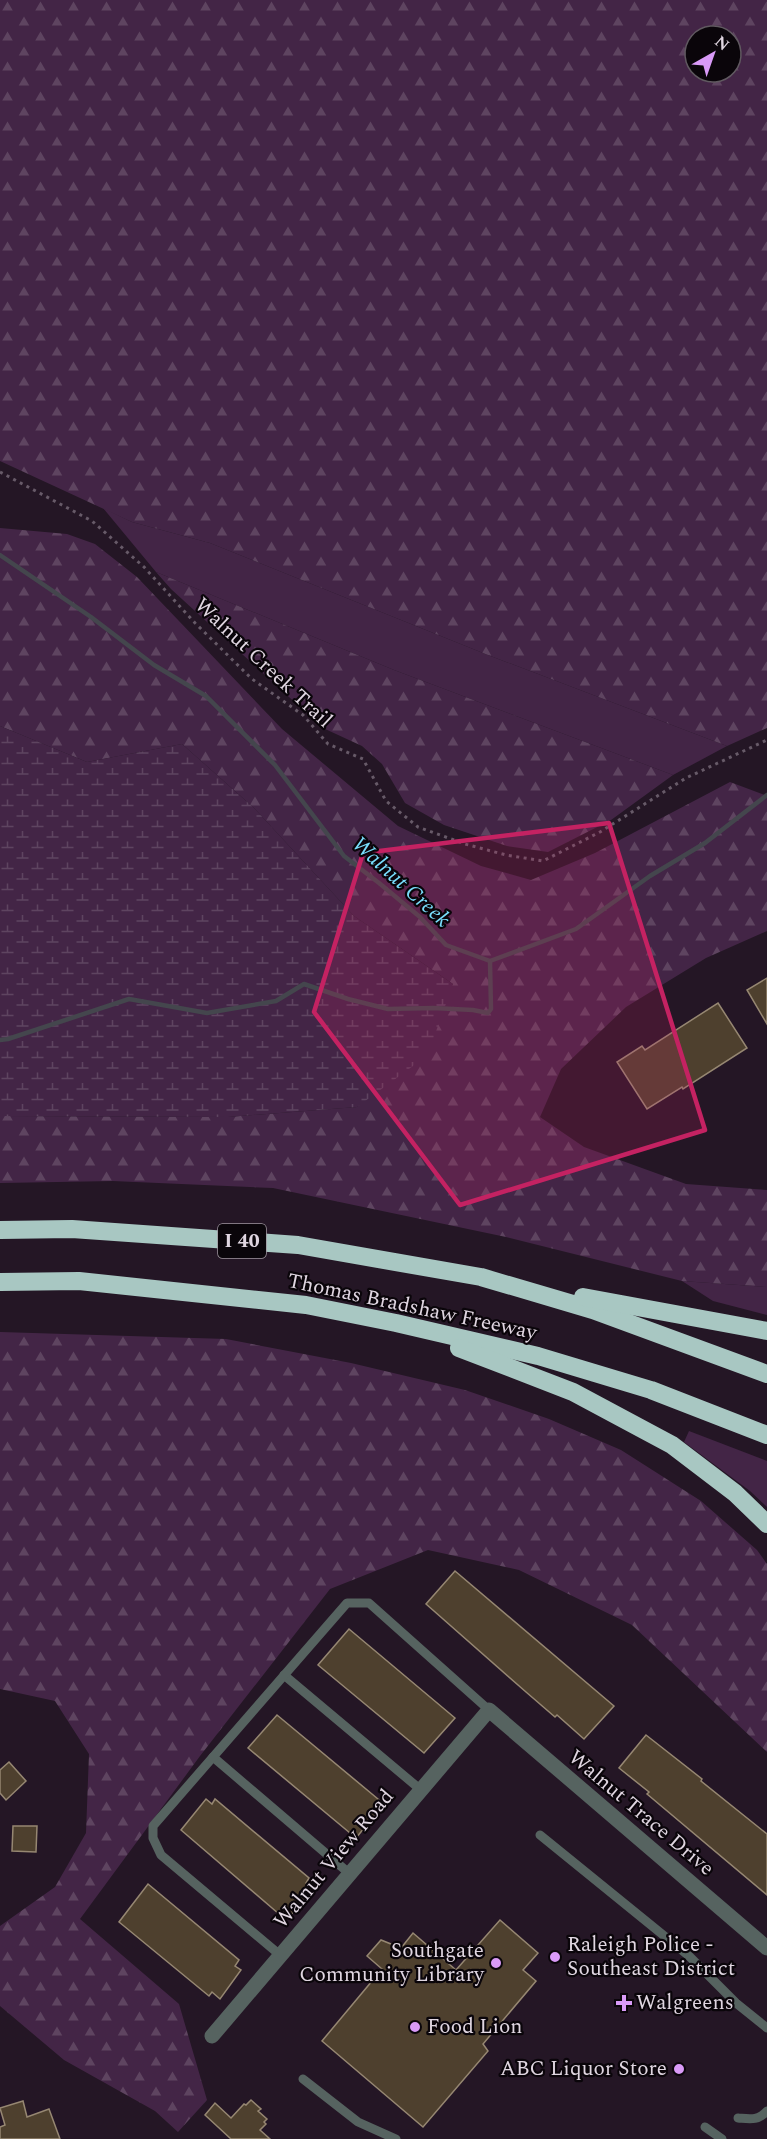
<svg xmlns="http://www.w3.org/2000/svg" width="767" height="2139" font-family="Spectral,serif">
<defs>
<pattern id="forest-firs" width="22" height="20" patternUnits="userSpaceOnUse" patternTransform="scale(1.5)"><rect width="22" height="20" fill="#432546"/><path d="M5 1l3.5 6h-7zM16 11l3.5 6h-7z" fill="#5e4460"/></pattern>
<pattern id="wetland-marsh" width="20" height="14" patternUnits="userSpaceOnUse" patternTransform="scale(1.5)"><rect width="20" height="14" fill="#432546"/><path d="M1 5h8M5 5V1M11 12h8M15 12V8" fill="none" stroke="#5e4460"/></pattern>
</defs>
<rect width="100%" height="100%" fill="#241625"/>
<g fill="#432546">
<polygon points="103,508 132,522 210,543 488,655 727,746 673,775 394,670 156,572"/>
<polygon points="682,1281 767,1287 767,1315 713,1301"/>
<polygon points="689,1431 767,1461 767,1507 750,1491 684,1442"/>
</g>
<g fill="url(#forest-firs)" fill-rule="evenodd">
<path d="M0,0H767V728L727,746L488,655L210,543L132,522L0,461ZM695,36H731V72H695Z"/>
<polygon points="0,528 67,534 95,544 137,577 282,729 398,826 481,866 531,880 595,853 730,782 767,796 767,931 706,958 626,1007 561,1069 540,1117 584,1147 686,1184 767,1190 767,1287 682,1281 506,1237 273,1188 113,1181 0,1183 0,1116 228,1117 357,1107 453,984 354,916 254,808 182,744 87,762 0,726"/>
<polygon points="156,572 394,670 673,775 611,820 548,852 507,846 444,825 405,803 382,764 362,746 323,728 171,589"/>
<polygon points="0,1332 226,1339 351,1363 465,1390 549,1419 621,1450 701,1501 757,1550 767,1564 767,1752 632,1625 519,1570 428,1550 330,1589 200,1756 80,1919 179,2004 207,2100 178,2132 155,2111 64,2060 0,2006 0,1926 55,1887 86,1833 89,1754 55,1701 0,1689"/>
</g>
<polygon fill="url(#wetland-marsh)" points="0,726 87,762 182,744 254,808 354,916 453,984 434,1037 413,1066 357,1107 228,1117 0,1116"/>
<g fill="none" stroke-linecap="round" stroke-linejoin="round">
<g stroke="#44464d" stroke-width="4.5">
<polyline points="0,555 91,617 154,665 206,696 275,765 344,856 379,883 420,917 446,945 490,961 576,929 650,876 705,843 767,795"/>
<polyline points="0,1040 8,1039 129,999 207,1013 276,1001 304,984 348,999 388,1009 433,1008 473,1010 488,1013 491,1009 490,961"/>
</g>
</g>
<g fill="#4e402e" stroke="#968772" stroke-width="1.5">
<polygon points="767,978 767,1024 747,990"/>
<polygon points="718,1003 747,1048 683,1089 682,1087 647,1109 617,1062 642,1046 645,1050"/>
<polygon points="455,1571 614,1706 584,1739 557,1715 555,1717 526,1692 426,1604"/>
<polygon points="349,1629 455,1718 424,1753 318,1665"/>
<polygon points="277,1715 384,1804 356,1838 248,1748"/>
<polygon points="646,1735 702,1779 701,1781 767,1834 767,1895 647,1794 649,1792 619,1768"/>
<polygon points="9,1762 26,1781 6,1800 0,1793 0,1770"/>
<polygon points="206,1799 212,1804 215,1799 309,1878 306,1883 312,1888 290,1916 282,1910 279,1914 181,1830"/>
<polygon points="13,1826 37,1826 36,1852 12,1851"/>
<polygon points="148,1884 239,1960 235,1966 241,1970 220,1999 212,1992 209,1996 119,1922"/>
<polygon points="500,1920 538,1953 523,1970 536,1981 483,2044 488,2051 423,2127 322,2041 382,1969 367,1956 381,1940 401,1948 413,1933 456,1970"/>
<polygon points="251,2100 261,2109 258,2111 267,2119 264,2122 266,2124 260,2130 270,2139 231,2139 205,2115 215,2103 231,2118 244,2104 246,2105"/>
<polygon points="23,2101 27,2117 49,2109 60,2139 0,2139 0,2127 5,2125 0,2108"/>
</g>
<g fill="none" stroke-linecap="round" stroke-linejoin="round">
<polyline stroke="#675a68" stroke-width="3" stroke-dasharray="3 4.5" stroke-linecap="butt" points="0,472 92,521 144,567 195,623 252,679 303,715 328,744 363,759 386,801 418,827 465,844 506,855 543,861 600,832 686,778 767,740"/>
<g stroke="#566360" stroke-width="9">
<polyline points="284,1675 421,1790"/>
<polyline points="213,1757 350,1874"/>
<polyline points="540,1835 689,1956 736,2003 767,2028"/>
<polyline points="280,1955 161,1855 153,1838 153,1826 347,1603 369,1603 489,1710"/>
<polyline points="303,2079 358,2122 396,2139"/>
<path d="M738,2118C750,2119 758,2121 767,2111"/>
<polyline points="705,2127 722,2139"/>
</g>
<polyline stroke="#566360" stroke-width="15" points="212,2036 489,1710 767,1948"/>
<g stroke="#a8c7c2" stroke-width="18">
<polyline points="0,1230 72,1229 298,1245 481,1277 593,1310 767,1374"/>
<polyline points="0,1282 79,1281 306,1305 396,1323 538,1356 651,1390 767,1435"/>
<polyline points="583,1297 767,1331"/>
<polyline points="459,1348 573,1392 672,1445 735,1493 767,1524"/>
</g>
</g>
<path fill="#c42262" fill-opacity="0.2" stroke="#c42262" stroke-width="4.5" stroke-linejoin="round" d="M609,823L705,1130L460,1205L314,1012L363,853Z"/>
<g fill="#d99af7" stroke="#0a050a" stroke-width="2">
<circle cx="555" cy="1957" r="6"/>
<circle cx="496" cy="1963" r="6"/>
<path d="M621 1994h6v6h6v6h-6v6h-6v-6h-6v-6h6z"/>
<circle cx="415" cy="2027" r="6"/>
<circle cx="679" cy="2069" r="6"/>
</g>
<g text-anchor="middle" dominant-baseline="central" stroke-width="4.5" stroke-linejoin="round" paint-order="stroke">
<rect fill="#0a050a" stroke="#a097a0" stroke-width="1.5" x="218" y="1224" width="48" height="34" rx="4.5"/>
<g font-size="20" font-weight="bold" fill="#e0d6e1">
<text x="242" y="1241">I 40</text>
</g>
<g font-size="21" fill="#e0d6e1" stroke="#0a050a">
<text transform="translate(263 663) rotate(43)">Walnut Creek Trail</text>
<text transform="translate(412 1307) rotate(12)">Thomas Bradshaw Freeway</text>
<text transform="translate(641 1813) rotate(40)">Walnut Trace Drive</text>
<text transform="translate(334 1859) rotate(-50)">Walnut View Road</text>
</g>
<g font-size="21" fill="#e0d6e1" stroke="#0a050a" text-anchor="start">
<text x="567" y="1945">Raleigh Police -<tspan x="567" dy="24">Southeast District</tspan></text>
<text x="484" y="1951" text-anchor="end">Southgate<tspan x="484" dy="24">Community Library</tspan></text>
<text x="636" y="2003">Walgreens</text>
<text x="427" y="2027">Food Lion</text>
<text x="667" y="2069" text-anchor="end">ABC Liquor Store</text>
</g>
<g font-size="22" font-style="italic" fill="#78dcfa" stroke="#0a050a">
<text transform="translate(401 882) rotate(42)">Walnut Creek</text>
</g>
</g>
<g transform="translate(713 54) rotate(40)"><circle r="28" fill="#0a050a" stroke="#605960" stroke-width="1.5"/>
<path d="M0-4.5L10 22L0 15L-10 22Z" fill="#d99af7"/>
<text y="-9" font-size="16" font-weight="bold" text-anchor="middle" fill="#e0d6e1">N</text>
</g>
</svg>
